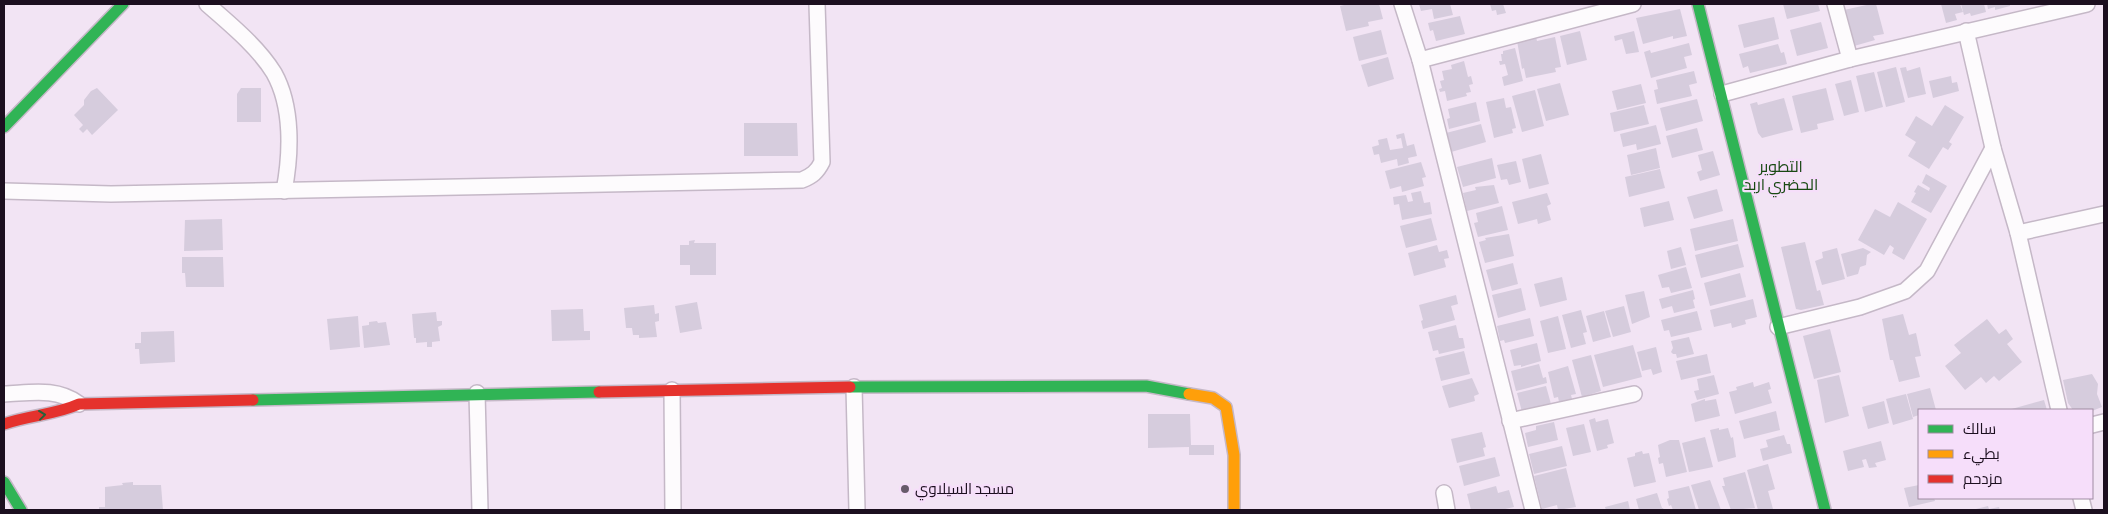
<svg xmlns="http://www.w3.org/2000/svg" width="2108" height="514" font-family="'Alegreya Sans',Cairo,sans-serif">
<rect width="100%" height="100%" fill="#f2e4f4"/>
<g fill="#d6ccdd">
<polygon points="1344,4 1379,4 1383,19 1368,22 1369,26 1346,31 1340,6 1344,5"/>
<polygon points="1419,4 1450,4 1453,15 1434,19 1432,9 1421,11"/>
<polygon points="1490,4 1503,4 1506,13 1497,15 1496,10 1492,11"/>
<polygon points="1783,4 1818,4 1820,11 1787,19"/>
<polygon points="1871,4 1876,4 1884,34 1873,36 1875,40 1854,46 1844,10"/>
<polygon points="1941,4 1960,4 1963,12 1955,14 1957,20 1946,23"/>
<polygon points="1961,4 1984,4 1986,12 1971,16 1970,13 1964,15"/>
<polygon points="1987,4 2010,4 2010,6 1995,10 1995,7 1988,9"/>
<polygon points="1680,9 1687,36 1673,39 1673,36 1643,44 1636,18"/>
<polygon points="1460,16 1465,34 1436,41 1433,30 1430,31 1428,23"/>
<polygon points="1774,17 1779,39 1744,48 1738,25"/>
<polygon points="1821,22 1828,48 1797,56 1790,30"/>
<polygon points="1381,30 1387,54 1359,61 1353,37"/>
<polygon points="1580,31 1587,60 1567,65 1560,36"/>
<polygon points="1634,31 1639,52 1626,54 1622,39 1615,41 1614,36"/>
<polygon points="1536,37 1537,41 1555,37 1561,67 1555,68 1556,72 1526,78 1524,68 1522,69 1517,41"/>
<polygon points="1689,43 1692,55 1684,57 1687,68 1651,78 1644,52 1650,50 1651,53"/>
<polygon points="1778,44 1781,53 1784,52 1787,64 1750,73 1748,66 1743,68 1739,54"/>
<polygon points="1515,48 1523,81 1504,86 1502,77 1508,75 1505,64 1500,65 1499,61 1502,61 1501,54 1503,54 1503,51"/>
<polygon points="1388,57 1394,79 1368,87 1361,65"/>
<polygon points="1464,61 1468,77 1471,76 1473,84 1469,85 1471,92 1466,93 1467,96 1447,101 1445,91 1440,92 1439,89 1442,88 1440,81 1444,80 1442,71 1452,69 1451,65"/>
<polygon points="1896,67 1905,102 1886,107 1877,72"/>
<polygon points="1906,67 1907,71 1920,67 1926,94 1908,98 1900,68"/>
<polygon points="1694,71 1697,83 1689,85 1692,96 1657,104 1654,90 1658,89 1656,80"/>
<polygon points="1874,72 1883,107 1865,112 1856,76"/>
<polygon points="1951,76 1952,83 1957,82 1959,91 1933,98 1929,81"/>
<polygon points="1851,80 1859,112 1844,116 1835,84"/>
<polygon points="1560,83 1569,115 1546,121 1537,89"/>
<polygon points="1641,84 1646,103 1617,110 1612,91"/>
<polygon points="97,88 118,110 92,135 87,129 83,133 79,129 83,125 74,115 84,105 84,100 91,91"/>
<polygon points="241,88 261,88 261,122 237,122 237,94"/>
<polygon points="1826,88 1834,120 1817,124 1818,129 1801,133 1792,96"/>
<polygon points="1535,90 1544,126 1522,132 1512,96"/>
<polygon points="1504,98 1506,108 1511,107 1516,128 1512,129 1513,133 1494,138 1486,102"/>
<polygon points="1784,98 1793,130 1762,138 1758,133 1750,104 1757,102 1758,105"/>
<polygon points="1697,99 1703,121 1666,131 1660,108"/>
<polygon points="1476,102 1480,121 1449,129 1447,119 1450,118 1448,109"/>
<polygon points="1644,105 1649,124 1614,132 1610,113"/>
<polygon points="1945,105 1964,117 1949,142 1952,144 1948,150 1943,147 1929,169 1908,156 1916,142 1905,135 1916,116 1932,126"/>
<polygon points="744,123 797,123 798,156 744,156"/>
<polygon points="1481,124 1486,142 1451,152 1446,133"/>
<polygon points="1656,125 1661,144 1637,150 1636,144 1623,147 1620,134"/>
<polygon points="1697,128 1703,150 1672,158 1666,136"/>
<polygon points="1404,133 1407,146 1414,144 1417,156 1408,158 1409,163 1398,166 1397,159 1381,163 1379,154 1374,155 1372,147 1379,145 1378,140 1387,138 1390,150 1403,148 1401,138 1397,139 1396,135"/>
<polygon points="1656,148 1660,168 1631,175 1627,155"/>
<polygon points="1713,151 1720,175 1700,181 1697,172 1702,170 1698,155"/>
<polygon points="1541,154 1549,184 1529,189 1522,159"/>
<polygon points="1492,158 1496,178 1463,187 1457,167"/>
<polygon points="1516,161 1521,182 1509,185 1507,179 1501,180 1497,165"/>
<polygon points="1421,162 1426,177 1422,178 1424,186 1402,192 1401,186 1390,189 1385,171"/>
<polygon points="1660,169 1665,188 1629,197 1625,177"/>
<polygon points="1926,174 1947,186 1931,213 1911,202 1916,193 1914,192 1918,185 1929,191 1930,188 1922,183"/>
<polygon points="1494,185 1499,203 1467,211 1463,193 1476,190 1475,187"/>
<polygon points="1717,189 1723,211 1694,219 1687,197"/>
<polygon points="1421,191 1424,203 1430,202 1432,214 1402,220 1399,204 1394,205 1393,197 1406,195 1408,202 1413,201 1411,193"/>
<polygon points="1547,193 1551,204 1547,206 1551,220 1538,224 1537,219 1518,224 1512,202"/>
<polygon points="1669,201 1674,220 1644,227 1640,208"/>
<polygon points="1898,202 1927,219 1904,260 1892,253 1894,248 1890,245 1884,255 1858,240 1875,209 1890,217"/>
<polygon points="1502,206 1508,230 1478,237 1474,223 1478,222 1476,213"/>
<polygon points="1431,218 1437,240 1406,248 1400,226"/>
<polygon points="222,219 223,250 184,251 185,220"/>
<polygon points="1733,219 1738,241 1695,251 1690,229"/>
<polygon points="1509,234 1514,256 1485,263 1479,242 1486,240 1485,238"/>
<polygon points="695,240 694,243 716,243 716,275 690,275 690,265 680,265 680,245 689,245 689,241"/>
<polygon points="1805,242 1817,291 1820,290 1824,305 1801,310 1796,309 1781,247"/>
<polygon points="1738,244 1744,267 1701,278 1695,255"/>
<polygon points="1437,245 1439,252 1447,250 1449,258 1444,259 1446,267 1414,276 1408,253"/>
<polygon points="1681,247 1686,265 1671,269 1667,251"/>
<polygon points="1837,248 1845,279 1822,285 1815,261 1823,258 1822,252"/>
<polygon points="1863,248 1871,252 1867,255 1866,265 1860,267 1858,274 1847,277 1841,254"/>
<polygon points="182,257 223,257 224,287 186,287 185,273 182,273"/>
<polygon points="1513,263 1518,284 1492,291 1486,270"/>
<polygon points="1686,267 1692,288 1671,293 1669,287 1662,288 1658,275"/>
<polygon points="1740,273 1746,297 1710,306 1704,283"/>
<polygon points="1562,277 1567,300 1540,307 1534,284"/>
<polygon points="1521,288 1526,310 1498,318 1492,295"/>
<polygon points="1693,290 1695,299 1693,300 1695,308 1674,313 1672,306 1662,309 1659,299"/>
<polygon points="1644,291 1650,317 1632,324 1625,295"/>
<polygon points="1456,295 1458,304 1451,306 1455,320 1423,329 1421,321 1423,320 1419,305"/>
<polygon points="1753,299 1757,317 1745,320 1746,324 1732,328 1731,323 1714,327 1710,310"/>
<polygon points="697,302 702,329 680,333 675,306"/>
<polygon points="654,305 655,314 659,313 659,321 655,322 657,337 639,338 639,335 633,335 632,328 626,328 624,308"/>
<polygon points="1624,306 1631,332 1613,337 1605,311"/>
<polygon points="583,309 584,331 590,331 590,340 552,341 551,310"/>
<polygon points="1581,310 1587,332 1583,333 1586,344 1571,348 1562,315"/>
<polygon points="1604,311 1611,337 1593,342 1586,316"/>
<polygon points="1697,311 1702,330 1671,337 1669,330 1664,331 1661,320"/>
<polygon points="436,312 437,321 442,321 442,325 438,327 440,341 432,342 432,347 427,347 427,342 416,343 416,338 414,338 412,314"/>
<polygon points="1903,314 1909,335 1916,333 1921,356 1915,357 1920,377 1899,382 1893,360 1890,360 1882,319"/>
<polygon points="358,316 360,347 330,350 327,319"/>
<polygon points="1558,316 1566,349 1548,353 1540,321"/>
<polygon points="1530,318 1534,336 1505,343 1504,340 1500,341 1497,326"/>
<polygon points="1987,319 1999,334 2006,329 2013,339 2007,344 2022,362 1999,381 1994,376 1986,383 1981,377 1965,390 1945,366 1961,353 1954,345"/>
<polygon points="377,321 378,323 386,322 390,345 364,348 362,326 369,325 369,322"/>
<polygon points="1456,325 1459,338 1463,338 1465,348 1439,354 1438,350 1433,351 1428,332"/>
<polygon points="1830,329 1841,372 1814,379 1803,336"/>
<polygon points="174,331 175,362 140,364 139,349 135,349 135,343 141,343 141,332"/>
<polygon points="1689,337 1694,354 1677,358 1676,354 1673,354 1671,352 1673,348 1671,341"/>
<polygon points="1537,343 1541,361 1521,367 1521,365 1514,366 1510,350"/>
<polygon points="1633,345 1642,377 1603,387 1594,355"/>
<polygon points="1656,347 1662,372 1653,375 1651,369 1642,371 1637,352"/>
<polygon points="1464,351 1470,374 1441,381 1435,358"/>
<polygon points="1707,354 1711,373 1681,380 1676,361"/>
<polygon points="1591,355 1601,391 1582,397 1572,360"/>
<polygon points="1539,364 1543,378 1546,377 1547,383 1516,391 1511,371"/>
<polygon points="1568,366 1576,394 1571,395 1572,399 1559,402 1558,397 1554,398 1548,372"/>
<polygon points="2092,374 2098,384 2097,394 2102,407 2092,411 2073,410 2068,403 2063,380"/>
<polygon points="1714,375 1719,394 1697,400 1694,391 1699,390 1697,379"/>
<polygon points="1839,375 1849,416 1825,423 1817,380"/>
<polygon points="1472,378 1479,394 1474,396 1475,401 1449,408 1442,386"/>
<polygon points="1753,382 1754,387 1769,382 1771,389 1768,390 1772,403 1735,414 1729,392 1737,390 1736,387"/>
<polygon points="1546,386 1551,404 1522,412 1517,393"/>
<polygon points="1930,388 1936,410 1919,410 1919,415 1913,417 1907,394"/>
<polygon points="1906,394 1913,419 1893,425 1886,399"/>
<polygon points="1705,399 1705,401 1716,399 1720,416 1695,422 1691,404"/>
<polygon points="2044,400 2047,410 2008,410"/>
<polygon points="1884,401 1889,423 1868,429 1862,407"/>
<polygon points="1776,411 1780,430 1744,439 1739,421"/>
<polygon points="1148,414 1190,414 1191,445 1214,445 1214,455 1189,455 1189,447 1148,448"/>
<polygon points="1595,418 1596,422 1608,419 1614,443 1607,445 1608,448 1597,451 1589,420"/>
<polygon points="1554,422 1558,440 1528,447 1525,433 1536,430 1536,426"/>
<polygon points="1584,424 1591,452 1573,456 1566,428"/>
<polygon points="1719,428 1719,430 1728,428 1731,438 1733,437 1736,457 1718,462 1710,430"/>
<polygon points="1482,432 1486,447 1483,448 1485,456 1457,463 1451,439"/>
<polygon points="1784,435 1787,444 1790,444 1792,453 1763,461 1760,449 1768,447 1766,440"/>
<polygon points="1705,437 1713,467 1689,472 1682,443"/>
<polygon points="1670,440 1679,440 1687,472 1666,477 1663,463 1659,464 1658,458 1660,457 1658,445"/>
<polygon points="1881,441 1886,460 1875,463 1877,467 1869,468 1866,459 1862,460 1864,467 1848,471 1843,451"/>
<polygon points="1562,446 1567,466 1534,474 1529,454"/>
<polygon points="1642,451 1643,454 1649,453 1656,482 1634,487 1627,458 1635,456 1635,453"/>
<polygon points="1495,457 1500,476 1464,486 1459,466"/>
<polygon points="1768,464 1775,489 1768,491 1773,509 1758,510 1747,470"/>
<polygon points="1566,468 1576,507 1558,510 1557,505 1542,509 1534,476"/>
<polygon points="1745,472 1755,508 1731,510 1722,486 1725,486 1723,478"/>
<polygon points="1710,480 1721,510 1699,510 1691,485"/>
<polygon points="133,482 133,485 161,485 163,510 99,510 99,507 105,507 105,487 123,485 122,483"/>
<polygon points="1919,485 1919,498 1934,498 1935,501 1909,507 1904,488"/>
<polygon points="1496,486 1498,493 1509,490 1514,507 1501,510 1471,510 1467,494"/>
<polygon points="1689,486 1696,510 1673,510 1671,505 1669,506 1667,499 1669,498 1668,491"/>
<polygon points="1657,493 1662,508 1663,508 1664,510 1639,510 1636,499"/>
<polygon points="1628,501 1630,510 1606,510 1605,507"/>
<polygon points="1988,506 1989,509 1999,507 2000,510 1972,510"/>
</g>
<g fill="none" stroke-linecap="round" stroke-linejoin="round">
<defs>
<g id="street">
<path d="M207,4C230,24 258,47 274,73C293,107 291,154 284,191"/>
<polyline points="1402,4 1420,60 1533,510"/>
<polyline points="1835,4 1850,59"/>
<polyline points="1966,31 1993,148 2018,233 2059,410"/>
<polyline points="1420,60 1633,4"/>
<polyline points="1722,94 1850,59 2087,4"/>
<path d="M4,191L111,194L802,180C812,176 817,172 822,162L817,4"/>
<polyline points="2018,233 2104,214"/>
<polyline points="1778,327 1860,307 1905,291 1927,271 1993,148"/>
<polyline points="854,387 857,510"/>
<polyline points="672,390 673,510"/>
<polyline points="477,393 480,510"/>
<path d="M4,394C30,393 56,387 79,404"/>
<polyline points="1510,421 1634,394"/>
<polyline points="2092,425 2104,422"/>
<polyline points="1444,493 1447,510"/>
<polyline points="2081,498 2084,510"/>
</g>
<g id="fast">
<polyline points="1698,4 1825,510"/>
<polyline points="4,127 123,4"/>
<polyline points="850,387 1146,386 1189,394"/>
<polyline points="253,400 599,392"/>
<polyline points="4,482 21,510"/>
</g>
<polyline id="slow" points="1189,394 1213,398 1226,407 1234,455 1234,510"/>
<g id="jam">
<polyline points="599,392 850,387"/>
<path d="M4,424C29,415 55,415 79,404L253,400"/>
</g>
</defs>
<use href="#street" stroke="#c5b8c7" stroke-width="18"/>
<use href="#fast" stroke="#c5b8c7" stroke-width="14"/>
<use href="#slow" stroke="#c5b8c7" stroke-width="14"/>
<use href="#jam" stroke="#c5b8c7" stroke-width="14"/>
<use href="#street" stroke="#fdfbfd" stroke-width="15"/>
<use href="#fast" stroke="#30b455" stroke-width="11"/>
<use href="#slow" stroke="#ff9f0a" stroke-width="11"/>
<use href="#jam" stroke="#e5322d" stroke-width="11"/>
</g>
<defs><path id="oneway-chevron" d="M-2-3.5L2.5 0L-2 3.5" fill="none" stroke-width="1.6" stroke-linecap="round" stroke-linejoin="round" transform="scale(1.25)"/></defs>
<use stroke="#26623a" href="#oneway-chevron" transform="translate(42 415) rotate(-7)"/>
<circle fill="#675a6a" stroke="#f6defa" stroke-width="2" cx="905" cy="489" r="5"/>
<g text-anchor="middle" dominant-baseline="central" stroke-width="4.5" stroke-linejoin="round" paint-order="stroke">
<g font-size="15" fill="#1c0f1f" stroke="#f6defa" text-anchor="start">
<text x="915" y="489">مسجد السيلاوي</text>
</g>
<g font-size="16" fill="#194a13" stroke="#f6defa">
<text x="1781" y="167">التطوير<tspan x="1781" dy="18">الحضري اربد</tspan></text>
</g>
</g>
<rect width="2108" height="514" fill="none" stroke="#1c0f1f" stroke-width="10"/>
<rect x="1918" y="409" width="175" height="90" fill="#f6defa" stroke="#9f8ba2"/>
<rect x="1928" y="425" width="25" height="8" fill="#30b455" stroke="#9f8ba2"/>
<text x="1963" y="434" font-size="15" fill="#1c0f1f">سالك</text>
<rect x="1928" y="450" width="25" height="8" fill="#ff9f0a" stroke="#9f8ba2"/>
<text x="1963" y="459" font-size="15" fill="#1c0f1f">بطيء</text>
<rect x="1928" y="475" width="25" height="8" fill="#e5322d" stroke="#9f8ba2"/>
<text x="1963" y="484" font-size="15" fill="#1c0f1f">مزدحم</text>
</svg>
